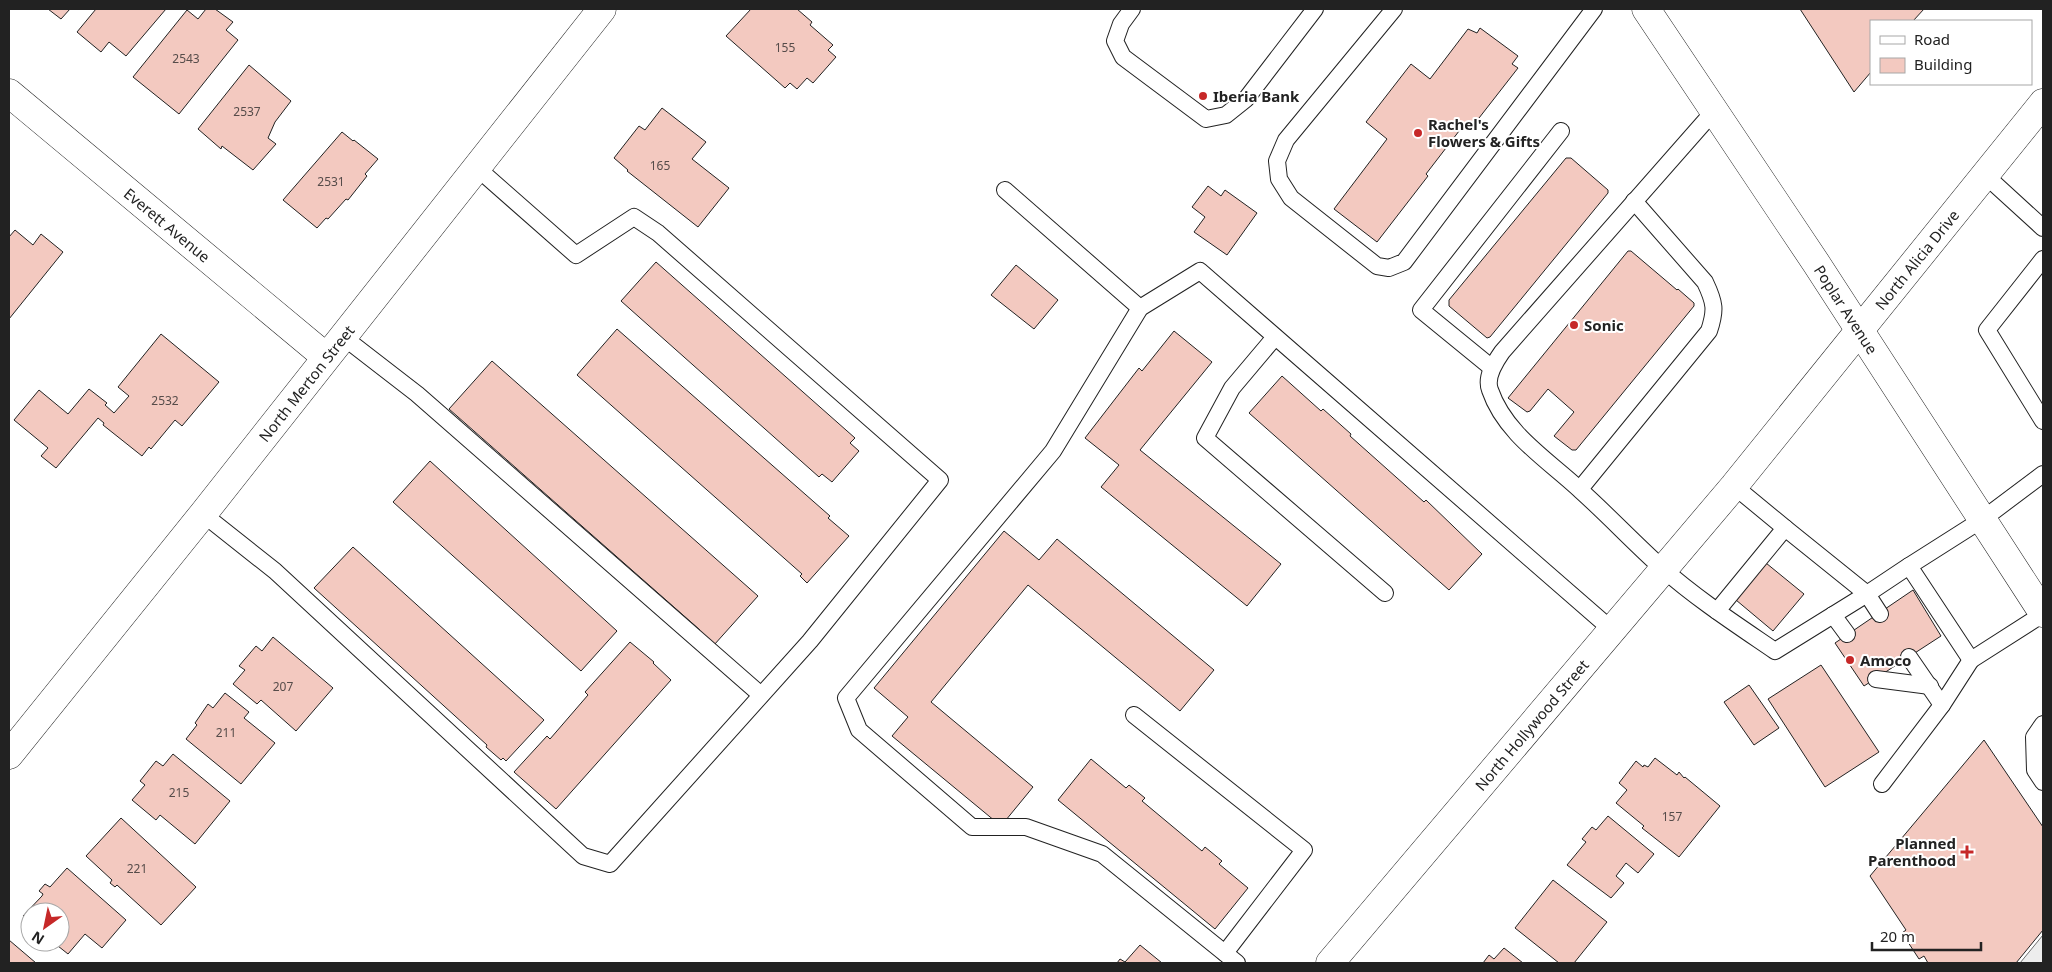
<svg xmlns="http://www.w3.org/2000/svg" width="2052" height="972" font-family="'Noto Sans',sans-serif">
<rect width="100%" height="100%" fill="#fff"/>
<polygon fill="#ededed" stroke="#6f6f6f" points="2043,935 2043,963 2020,963"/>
<g fill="#f3c9c0" stroke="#222">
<polygon points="48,9 70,9 61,19"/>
<polygon points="96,9 166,9 126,56 109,42 101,52 77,32"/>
<polygon points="206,9 215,9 233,22 226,30 238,40 179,114 133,77 187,10 198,19"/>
<polygon points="751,9 797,9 812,22 810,25 833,45 828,50 836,57 813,83 807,78 797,89 790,83 785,88 726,36"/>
<polygon points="1800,9 1924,9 1913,21 1871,21 1871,72 1854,92"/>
<polygon points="1480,28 1518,56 1512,64 1518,68 1472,127 1466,122 1426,174 1428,176 1377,242 1334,209 1387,139 1366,122 1411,64 1430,79 1468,29 1477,33"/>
<polygon points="249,65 291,101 275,122 268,138 276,144 253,170 222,146 221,149 198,129"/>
<polygon points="662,108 706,142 692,159 729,188 698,227 627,171 628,170 614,158 639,126 645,130"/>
<polygon points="342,132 353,141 354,140 378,159 365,174 367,176 348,200 346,199 328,219 326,218 317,228 283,200"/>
<polygon points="1566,158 1571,158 1608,190 1608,193 1490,337 1487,338 1449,306 1449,300"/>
<polygon points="1208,186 1221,196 1225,190 1257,213 1227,255 1194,232 1205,217 1192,207"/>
<polygon points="15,230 33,245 41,234 63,252 9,319 9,237"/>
<polygon points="1628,251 1631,251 1677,290 1678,289 1694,303 1694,306 1576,450 1572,450 1554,436 1574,412 1548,389 1530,411 1527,412 1508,398"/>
<polygon points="656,262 855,438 850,443 859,451 832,482 822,474 819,477 621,301"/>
<polygon points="1016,265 1058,300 1034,329 991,295"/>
<polygon points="617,329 830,516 828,518 849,536 807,583 800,576 802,574 577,375"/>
<polygon points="1174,331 1212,362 1140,450 1281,564 1247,606 1101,487 1119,465 1085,438 1139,368 1142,371"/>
<polygon points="161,334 219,382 182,426 175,420 151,449 149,447 142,456 103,425 104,423 98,418 56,468 41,456 48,448 14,420 39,390 68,414 89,389 107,403 105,405 114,413 129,396 118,387"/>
<polygon points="492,361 758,596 714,645 698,632 700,630 449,409"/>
<polygon points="1282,376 1321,411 1323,409 1351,434 1350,436 1424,502 1426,500 1482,554 1449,590 1249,413"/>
<polygon points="430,461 617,631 581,671 393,502"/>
<polygon points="1004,531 1039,560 1057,539 1214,670 1180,711 1028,585 931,702 1033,787 1001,826 892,736 908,717 874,688"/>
<polygon points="353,547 544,720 506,761 503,758 501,760 486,747 487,745 314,588"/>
<polygon points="1766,563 1804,594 1773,631 1736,600"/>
<polygon points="1913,590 1941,636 1864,686 1835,643"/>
<polygon points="273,637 333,688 296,731 261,700 257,704 233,684 245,670 239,666 256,646 262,651"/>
<polygon points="630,642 654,662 653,663 671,680 556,809 514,772 547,736 550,739 588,695 585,692"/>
<polygon points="1821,665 1879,752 1825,787 1768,699"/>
<polygon points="1749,685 1779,728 1754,745 1724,702"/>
<polygon points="225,693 249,712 244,718 275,743 241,784 186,739 197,725 195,723 208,704 213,708"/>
<polygon points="1984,740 2043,827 2043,930 2016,963 1928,963 1924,956 1919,959 1902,933 1906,930 1870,876"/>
<polygon points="173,754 230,801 195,844 160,815 156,820 132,800 145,785 140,781 156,761 163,766"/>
<polygon points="1655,758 1677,775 1679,772 1684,778 1685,777 1720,806 1679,857 1642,828 1644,826 1616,803 1627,790 1619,783 1636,761 1643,767 1644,765 1648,767"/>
<polygon points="1091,759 1126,788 1129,785 1145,798 1142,801 1202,851 1205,847 1222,861 1219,864 1248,888 1215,929 1058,800"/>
<polygon points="1608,816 1654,854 1638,873 1626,863 1616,876 1624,883 1611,898 1567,865 1586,842 1582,839 1592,827 1596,830"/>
<polygon points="121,818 196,887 161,925 117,885 115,887 110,883 112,880 86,856"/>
<polygon points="67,868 126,920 102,948 85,934 68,954 53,942 60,942 60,912 30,912 30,922 23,916 42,896 43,894 39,891 45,884 50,887"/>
<polygon points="1553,880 1607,922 1574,963 1559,963 1515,928"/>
<polygon points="9,940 36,963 9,963"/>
<polygon points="1140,945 1162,963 1117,963 1120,959 1125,962"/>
<polygon points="1504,948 1523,963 1483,963 1489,955 1494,959"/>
</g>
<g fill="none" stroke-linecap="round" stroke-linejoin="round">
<defs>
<g id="lane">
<polyline points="1132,9 1121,24 1115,41 1123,57 1206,119 1226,115 1246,99 1315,9"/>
<polyline points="1394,9 1286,140 1277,161 1279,179 1291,198 1377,266 1389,268 1404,262 1594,9"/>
<path d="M1714,111L1502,352C1495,362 1485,377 1490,390C1505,434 1548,460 1580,490C1608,515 1634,543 1662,568C1697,599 1737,625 1775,651L1867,594L1909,566L1971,660L2043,614"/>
<polyline points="1985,175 2043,228"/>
<polyline points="1005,190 1140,308"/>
<polyline points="2043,259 1987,330 2043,421"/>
<polyline points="342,336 417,394 761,695"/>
<polyline points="1275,337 1232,388 1205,438 1385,593"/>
<polyline points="1492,368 1421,310 1561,131"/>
<path d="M1580,489L1709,331C1716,310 1715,303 1705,282L1634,201"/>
<polyline points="203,514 275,571 583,856 610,864 810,641 940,480 658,233 634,217 576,255 476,167"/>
<polyline points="1785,528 1867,594 1880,614"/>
<polyline points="1909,566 1983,519 2043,474"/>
<polyline points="1717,611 1785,528 1734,486"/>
<polyline points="1833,615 1847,634"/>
<polyline points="1909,657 1942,705"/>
<polyline points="1876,679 1930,686"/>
<polyline points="1134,715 1304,850 1225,953"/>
<polyline points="2043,724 2034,737 2035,770 2043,782"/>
<polyline points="1882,784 1942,705 1971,660"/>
<polyline points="1237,963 1102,854 1026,827 972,827 859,730 846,698 1053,451 1140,308 1200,271 1612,630"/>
</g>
<g id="street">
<path id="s1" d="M9,93L326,357"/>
<path id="s2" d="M9,755L203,514L602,9"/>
</g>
<g id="secondary">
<path id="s3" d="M1330,963L1734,486L2043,103"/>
</g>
<g id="primary">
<path id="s4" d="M1646,9L1816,263L2043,613"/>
</g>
</defs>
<use href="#lane" stroke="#222" stroke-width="18"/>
<use href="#street" stroke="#222" stroke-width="29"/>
<use href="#secondary" stroke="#222" stroke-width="29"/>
<use href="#primary" stroke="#222" stroke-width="29"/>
<use href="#lane" stroke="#fff" stroke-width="16"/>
<use href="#street" stroke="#fff" stroke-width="28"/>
<use href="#secondary" stroke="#fff" stroke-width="28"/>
<use href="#primary" stroke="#fff" stroke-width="28"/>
</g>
<g fill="#c62828" stroke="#fff" stroke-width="2">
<circle cx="1203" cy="96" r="5"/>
<circle cx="1418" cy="133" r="5"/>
<circle cx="1574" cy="325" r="5"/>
<circle cx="1850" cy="660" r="5"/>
<path d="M1964.5 844.5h5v5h5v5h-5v5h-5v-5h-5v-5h5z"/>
</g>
<g text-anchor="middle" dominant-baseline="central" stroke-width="4" stroke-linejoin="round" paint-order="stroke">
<g font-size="12" fill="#564c4a">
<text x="785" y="47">155</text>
<text x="186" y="58">2543</text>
<text x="247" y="111">2537</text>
<text x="660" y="165">165</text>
<text x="331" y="181">2531</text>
<text x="165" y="400">2532</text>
<text x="283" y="686">207</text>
<text x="226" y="732">211</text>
<text x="179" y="792">215</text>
<text x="1672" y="816">157</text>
<text x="137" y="868">221</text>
</g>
<g font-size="15" font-weight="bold" fill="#222" stroke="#fff" text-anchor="start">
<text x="1213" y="96">Iberia Bank</text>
<text x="1428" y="124">Rachel's<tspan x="1428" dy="17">Flowers &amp; Gifts</tspan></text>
<text x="1584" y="325">Sonic</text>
<text x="1860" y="660">Amoco</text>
<text x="1956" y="843" text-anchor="end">Planned<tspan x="1956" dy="17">Parenthood</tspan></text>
</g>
<g font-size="15" fill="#222" stroke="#fff">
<text stroke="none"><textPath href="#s1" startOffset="206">Everett Avenue</textPath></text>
<text stroke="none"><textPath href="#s3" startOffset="916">North Alicia Drive</textPath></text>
<text stroke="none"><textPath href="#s4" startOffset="361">Poplar Avenue</textPath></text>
<text stroke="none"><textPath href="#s2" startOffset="476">North Merton Street</textPath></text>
<text stroke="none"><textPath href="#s3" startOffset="312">North Hollywood Street</textPath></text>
</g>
</g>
<rect width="2052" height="972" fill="none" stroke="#222222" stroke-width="20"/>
<rect x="1870" y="20" width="162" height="65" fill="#ffffff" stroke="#a7a7a7"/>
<rect x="1880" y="36" width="25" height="8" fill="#ffffff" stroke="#a7a7a7"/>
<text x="1914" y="45" font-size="15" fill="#222222">Road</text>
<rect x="1880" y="58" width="25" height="15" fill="#f3c9c0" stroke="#a7a7a7"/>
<text x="1914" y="70" font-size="15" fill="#222222">Building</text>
<g transform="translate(45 927) rotate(213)"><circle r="24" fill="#ffffff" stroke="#a7a7a7"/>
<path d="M0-4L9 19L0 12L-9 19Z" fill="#c62828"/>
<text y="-8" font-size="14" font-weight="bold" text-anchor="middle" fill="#222222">N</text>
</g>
<path d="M1872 942v8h109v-8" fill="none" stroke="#222222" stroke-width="2.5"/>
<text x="1880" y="942" font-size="15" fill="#222222" stroke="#ffffff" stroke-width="4" paint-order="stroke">20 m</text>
</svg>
